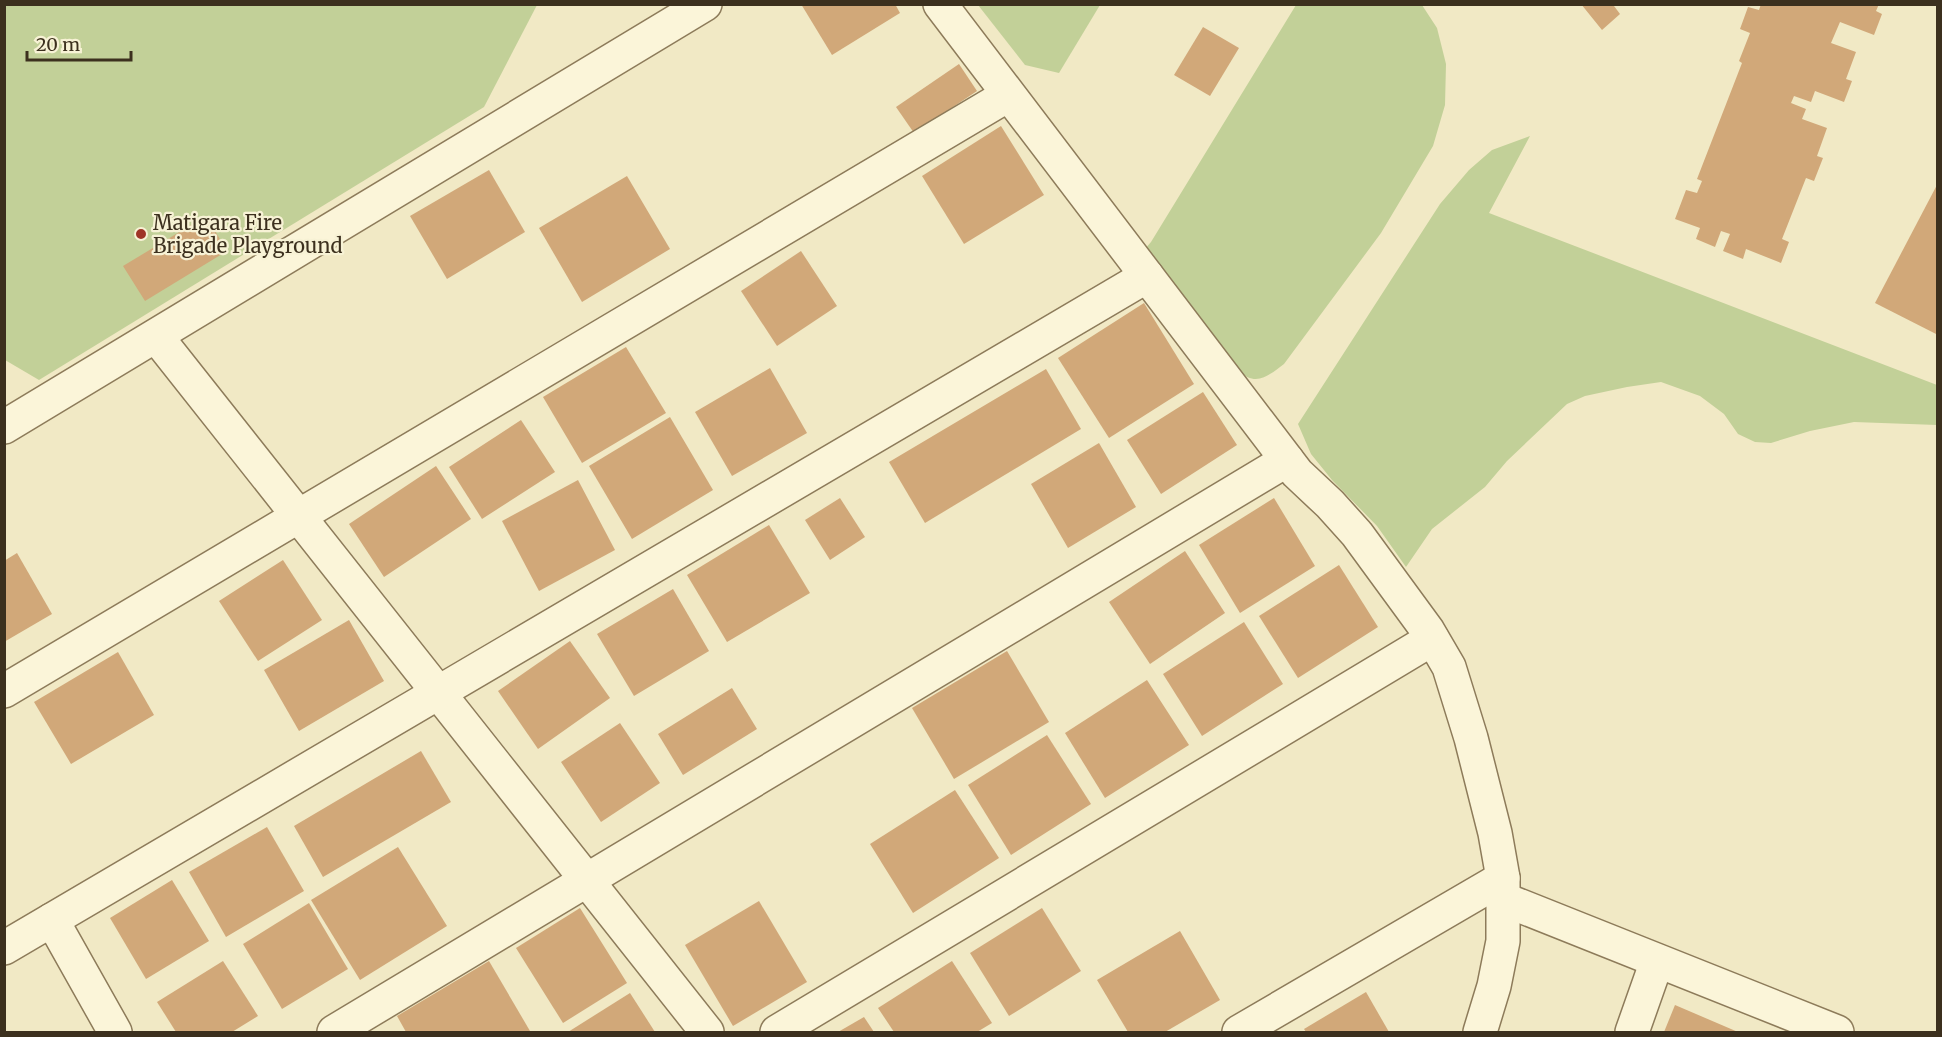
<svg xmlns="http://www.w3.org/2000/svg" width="1942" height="1037" font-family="Merriweather,serif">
<rect width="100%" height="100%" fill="#f1e9c5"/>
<g fill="#c2d098">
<polygon points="5,5 537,5 484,107 39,380 5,360"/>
<polygon points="978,5 1100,5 1059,73 1025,65"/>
<path d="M1296,5H1422L1437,28L1446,64L1445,105L1433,146L1381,233L1284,364C1268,376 1256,387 1239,371L1144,250L1151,242Z"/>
<polygon points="1530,136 1489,213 1937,385 1937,425 1854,422 1810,431 1771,443 1755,442 1738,434 1724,414 1700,396 1661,382 1627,387 1585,396 1567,404 1507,461 1485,487 1432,529 1406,567 1377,526 1332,480 1311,454 1298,424 1440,204 1469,170 1492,150"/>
</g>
<g fill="#d1a879">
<polygon points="801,4 895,4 900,13 832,55"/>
<polygon points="1581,4 1616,4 1614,6 1620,14 1602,30"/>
<polygon points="1761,4 1879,4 1876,11 1882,14 1874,35 1840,22 1831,43 1856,52 1846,79 1852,81 1844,102 1815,91 1811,102 1794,96 1791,103 1806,109 1802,119 1827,128 1817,156 1823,158 1814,181 1806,178 1782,239 1789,242 1781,263 1746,249 1743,259 1723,251 1730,234 1721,231 1715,247 1696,239 1700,228 1675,219 1686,190 1697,193 1702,181 1697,179 1742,63 1739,61 1750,33 1740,29 1748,7 1759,10"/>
<polygon points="1203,27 1239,48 1210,96 1174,75"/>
<polygon points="959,64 977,91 914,133 896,107"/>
<polygon points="1001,126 1044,195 964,244 922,176"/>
<polygon points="489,170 525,232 447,279 410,216"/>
<polygon points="627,176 670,249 582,302 539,228"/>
<polygon points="1938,183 1938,335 1875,303"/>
<polygon points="206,216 227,251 145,301 123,266"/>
<polygon points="801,251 837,306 777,346 741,291"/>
<polygon points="1144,303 1194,384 1109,438 1058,358"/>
<polygon points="626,347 666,413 582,463 543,397"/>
<polygon points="770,368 807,433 732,476 695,412"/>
<polygon points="1046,369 1081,429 925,523 889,462"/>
<polygon points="1203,392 1237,445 1161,494 1127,440"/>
<polygon points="670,417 713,490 632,539 589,466"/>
<polygon points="521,420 555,472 482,519 449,467"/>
<polygon points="1099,443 1136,507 1068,548 1031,484"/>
<polygon points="436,466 471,519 384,577 349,524"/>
<polygon points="578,480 615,550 539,591 502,521"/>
<polygon points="840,498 865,537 830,560 805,520"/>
<polygon points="1274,498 1315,566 1240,613 1199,545"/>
<polygon points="769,525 810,593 727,642 687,575"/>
<polygon points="1185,551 1225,613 1150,664 1109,602"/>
<polygon points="17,553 52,614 4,642 4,561"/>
<polygon points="283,560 322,620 258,661 219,601"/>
<polygon points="1339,565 1378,627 1298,678 1259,616"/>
<polygon points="673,589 709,651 634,696 597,634"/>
<polygon points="349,620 384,681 299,731 264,670"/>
<polygon points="1244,622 1283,684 1202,736 1163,674"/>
<polygon points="570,641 610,698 538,749 498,691"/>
<polygon points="1007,651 1049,722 954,779 912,708"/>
<polygon points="118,652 154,715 71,764 34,702"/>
<polygon points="1147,680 1189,745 1105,798 1065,733"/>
<polygon points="732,688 757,729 683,775 658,734"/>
<polygon points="620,723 660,783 601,822 561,762"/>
<polygon points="1047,735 1091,804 1011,855 968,785"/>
<polygon points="421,751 451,802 323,877 294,826"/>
<polygon points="955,790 999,858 913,913 870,844"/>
<polygon points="267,827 304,891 226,937 189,872"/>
<polygon points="398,847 447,926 360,980 311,900"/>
<polygon points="172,880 209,941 146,979 110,918"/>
<polygon points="759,901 807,982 733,1026 685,945"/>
<polygon points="309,903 348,969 282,1009 243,944"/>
<polygon points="580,908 627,983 563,1023 516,948"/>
<polygon points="1042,908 1081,971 1009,1016 970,953"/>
<polygon points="1180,931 1220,1000 1165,1032 1128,1032 1097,980"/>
<polygon points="223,961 258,1016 232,1032 176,1032 157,1002"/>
<polygon points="489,961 530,1031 526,1032 406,1032 397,1016"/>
<polygon points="952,961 992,1023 977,1032 894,1032 878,1008"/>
<polygon points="1366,992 1389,1032 1306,1032 1304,1029"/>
<polygon points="630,993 655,1032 568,1032"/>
<polygon points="1675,1005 1738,1032 1664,1032"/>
<polygon points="864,1017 874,1032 838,1032"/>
</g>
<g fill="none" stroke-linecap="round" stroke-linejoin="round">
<defs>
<g id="minor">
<polyline points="940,4 1297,473 1330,504 1357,534 1428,631 1449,667 1471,738 1495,833 1503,878 1503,941 1494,986 1480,1032"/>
<polyline points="156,336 707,1032"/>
<polyline points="4,427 705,4"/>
<polyline points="4,691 1008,95"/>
<polyline points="1503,899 1837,1032"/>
<polyline points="52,920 115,1032"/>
<polyline points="4,948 1147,276"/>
<polyline points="334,1032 1287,460"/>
<polyline points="777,1032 1432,639"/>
<polyline points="1239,1032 1503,878"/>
<polyline points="1632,1032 1657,961"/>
</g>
</defs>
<use href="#minor" stroke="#8d7b5a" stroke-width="36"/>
<use href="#minor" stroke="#fbf5d9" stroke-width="33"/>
</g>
<circle fill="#9f3527" stroke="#f7f2d5" stroke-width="2" cx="141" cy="234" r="6"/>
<g text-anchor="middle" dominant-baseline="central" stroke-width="4.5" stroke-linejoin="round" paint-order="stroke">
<g font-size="20" fill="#3c301e" stroke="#f7f2d5" text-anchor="start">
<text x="153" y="222">Matigara Fire<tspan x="153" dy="23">Brigade Playground</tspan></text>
</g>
</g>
<rect width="1942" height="1037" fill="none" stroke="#3c301e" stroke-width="12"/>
<path d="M27 51v9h104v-9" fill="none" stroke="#3c301e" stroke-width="3"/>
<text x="36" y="51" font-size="18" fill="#3c301e" stroke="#f7f2d5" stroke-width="4.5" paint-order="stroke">20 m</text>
</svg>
